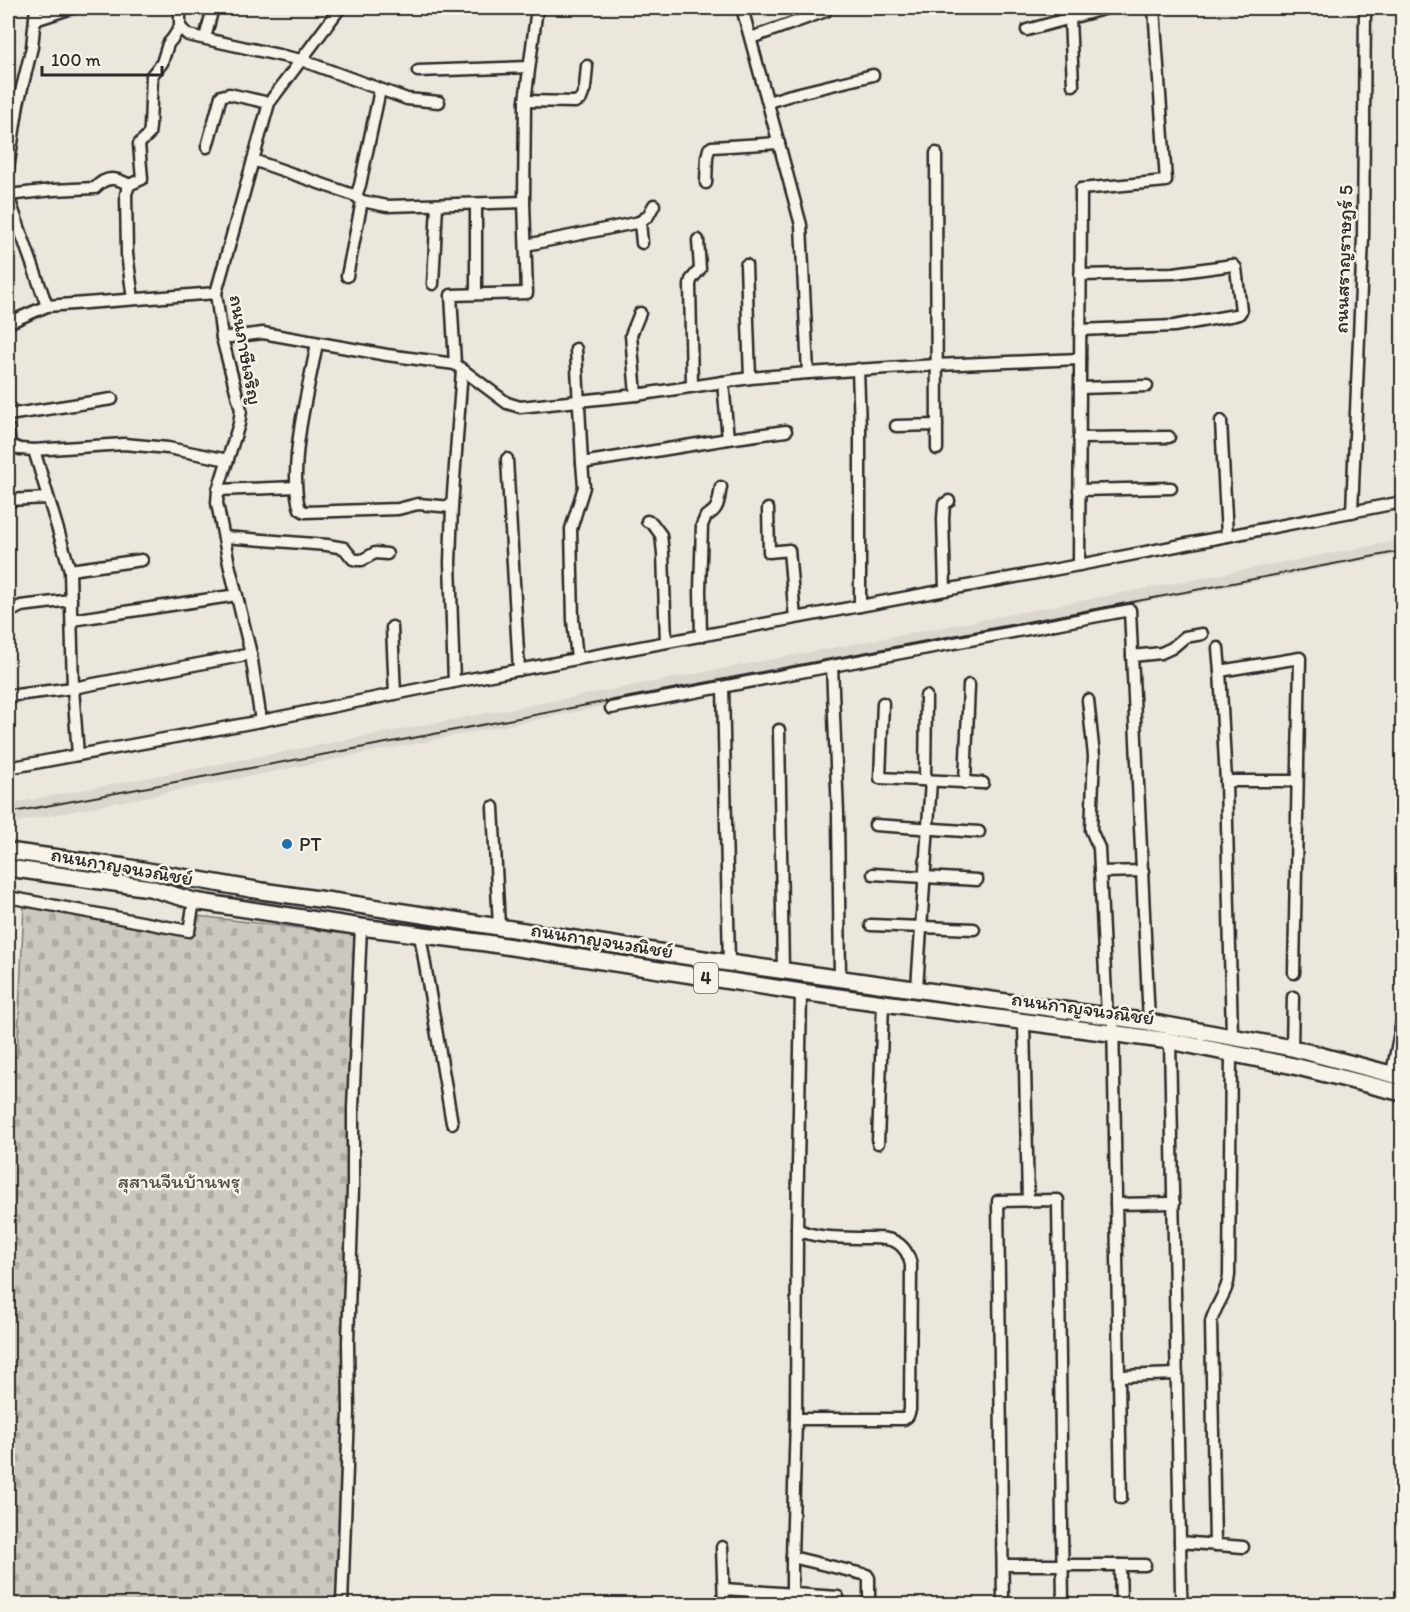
<svg xmlns="http://www.w3.org/2000/svg" width="1410" height="1612" font-family="Itim,'Playpen Sans Thai',sans-serif">
<defs>
<pattern id="cemetery-stones" width="16" height="16" patternUnits="userSpaceOnUse" patternTransform="scale(1.5)"><rect width="16" height="16" fill="#cbc8bf"/><path d="M2 7V4a2 2 0 0 1 4 0v3zM10 15v-3a2 2 0 0 1 4 0v3z" fill="#aeaca4"/></pattern>
</defs>
<rect width="100%" height="100%" fill="#ebe7dd"/>
<filter id="ink" filterUnits="userSpaceOnUse"><feTurbulence type="fractalNoise" baseFrequency=".0167" numOctaves="2"/><feDisplacementMap in="SourceGraphic" scale="12" xChannelSelector="R" yChannelSelector="G"/><feConvolveMatrix kernelMatrix="1 2 1 2 8 2 1 2 1" color-interpolation-filters="sRGB"/></filter>
<g filter="url(#ink)">
<polygon fill="#dbd7ce" points="1402,540 1402,554 873,653 8,824 8,804"/>
<polygon fill="url(#cemetery-stones)" stroke="#7b7a75" stroke-width="1.5" points="24,904 193,934 198,916 357,935 345,1412 339,1604 8,1604 8,1057 17,1057"/>
<g fill="none" stroke-linecap="round" stroke-linejoin="round">
<defs>
<g id="minor">
<polyline points="180,8 180,27 188,35 301,60 407,99 439,102"/>
<polyline points="742,8 801,225 808,373"/>
<polyline points="1070,18 1073,85"/>
<polyline points="35,20 72,8"/>
<polyline points="1027,30 1107,8"/>
<polyline points="205,38 213,8"/>
<polyline points="751,38 826,11"/>
<polyline points="418,71 529,67"/>
<polyline points="525,101 575,102 581,99 585,88 587,66"/>
<polyline points="768,102 791,95 873,75"/>
<polyline points="207,147 221,96 229,94 269,103"/>
<polyline points="936,153 937,449"/>
<polyline points="253,160 356,196 362,201 387,206 524,202"/>
<polyline points="8,169 18,104 32,47 36,8"/>
<polyline points="706,183 707,157 709,149 712,147 779,143"/>
<path d="M8,195L53,190L95,188C106,176 116,177 129,185"/>
<polyline points="8,196 47,306"/>
<polyline points="356,196 360,185 380,90"/>
<polyline points="638,223 648,216 654,205"/>
<polyline points="526,245 640,222 642,243"/>
<polyline points="746,265 750,378"/>
<polyline points="347,276 362,201"/>
<polyline points="433,284 437,205"/>
<polyline points="476,294 476,204"/>
<polyline points="133,299 127,254 126,194 129,185 142,179 139,144 149,134 150,127 152,75 162,63 168,44 173,38 180,27"/>
<polyline points="8,323 47,306 216,293"/>
<polyline points="1080,330 1174,326 1235,315 1239,314 1241,311 1236,268 1233,265 1174,273 1080,275"/>
<polyline points="222,338 263,333 387,355 455,364 507,403 520,407 636,395 750,378 808,373 936,365 1080,359"/>
<path d="M317,343C309,387 296,432 296,477C296,487 296,499 300,509L305,512L398,509L418,504L452,507"/>
<polyline points="576,349 582,463 584,487 571,529 573,620 577,659"/>
<polyline points="455,364 451,295 527,293 524,202 525,101 537,8"/>
<polyline points="858,369 860,428 860,606"/>
<polyline points="723,382 728,439"/>
<polyline points="692,386 690,285 691,280 700,269 698,240"/>
<polyline points="1080,388 1147,386"/>
<polyline points="636,395 631,335 640,313"/>
<polyline points="8,415 112,399"/>
<polyline points="1221,421 1227,536"/>
<polyline points="896,426 937,425"/>
<polyline points="8,428 10,445 20,449 34,450 124,444 168,448 228,460"/>
<polyline points="1079,438 1169,437"/>
<polyline points="34,450 70,570 73,688 78,755"/>
<polyline points="507,459 519,670"/>
<polyline points="582,463 728,439 786,431"/>
<polyline points="218,490 296,487"/>
<polyline points="1079,490 1171,488"/>
<polyline points="8,500 48,498"/>
<polyline points="768,509 769,552 789,550 795,618"/>
<polyline points="1352,512 1363,237 1365,8"/>
<polyline points="647,521 652,523 661,535 663,553 666,642"/>
<polyline points="224,537 327,545 344,548 353,559 356,560 362,560 375,553 387,554"/>
<polyline points="1079,565 1081,189 1166,181 1154,8"/>
<polyline points="70,570 142,560"/>
<polyline points="945,589 943,519 944,504 949,501"/>
<polyline points="8,613 21,606 71,600"/>
<polyline points="72,620 237,595"/>
<polyline points="392,627 395,694"/>
<path d="M701,636L700,590L702,525L706,516C720,509 718,501 721,487"/>
<polyline points="1218,648 1220,671"/>
<polyline points="1132,656 1161,653 1172,648 1185,637 1202,634"/>
<polyline points="832,666 1130,610 1149,1022"/>
<polyline points="454,682 450,562 452,507 462,370"/>
<polyline points="723,687 729,963"/>
<polyline points="8,696 73,688 251,654"/>
<polyline points="1088,700 1094,756 1091,830 1099,848 1107,1016"/>
<polyline points="883,703 880,778 983,783"/>
<polyline points="611,708 832,666 838,814 840,978"/>
<polyline points="261,721 251,654 229,564 217,503 218,490 239,424 241,410 222,338 216,293 269,103 340,8"/>
<polyline points="779,730 783,971"/>
<polyline points="8,768 261,721 454,682 1079,565 1402,502"/>
<polyline points="925,780 926,696"/>
<polyline points="1226,781 1297,781"/>
<polyline points="965,783 969,685"/>
<polyline points="493,807 499,927"/>
<polyline points="875,825 979,832"/>
<polyline points="1100,872 1143,871"/>
<polyline points="873,874 977,880"/>
<polyline points="8,897 189,931 194,901"/>
<polyline points="871,925 974,929"/>
<polyline points="420,935 452,1123"/>
<polyline points="917,988 931,781"/>
<polyline points="1113,1016 1121,1498"/>
<polyline points="1024,1022 1028,1201"/>
<polyline points="1232,1036 1226,781 1220,671 1300,658 1294,973"/>
<polyline points="1170,1041 1181,1591 1182,1604"/>
<polyline points="1292,1048 1293,997"/>
<polyline points="1392,1073 1402,1022"/>
<polyline points="878,1143 883,1003"/>
<polyline points="1116,1204 1174,1203"/>
<polyline points="1120,1376 1177,1374"/>
<path d="M796,1419H904L908,1416L910,1410L911,1265C909,1255 905,1247 896,1242C886,1237 874,1238 863,1238C841,1237 816,1239 797,1229"/>
<polyline points="1180,1542 1243,1547"/>
<path d="M1215,1545L1211,1322C1215,1305 1228,1293 1229,1275L1231,1053"/>
<polyline points="722,1547 724,1604"/>
<polyline points="792,1557 867,1575 869,1578 869,1604"/>
<polyline points="1003,1565 1145,1565"/>
<polyline points="1120,1565 1121,1604"/>
<polyline points="724,1589 838,1597 838,1604"/>
<polyline points="792,1595 792,1557 796,1419 797,1229 801,992"/>
<polyline points="342,1604 349,1412 348,1342 353,1188 353,1108 361,927"/>
<polyline points="1003,1604 998,1201 1058,1200 1063,1604"/>
</g>
<g id="highway">
<polyline points="8,851 125,867 262,891 346,903 729,963 1149,1022 1292,1048 1402,1077"/>
<polyline points="8,868 150,888 194,901 361,927 486,943 801,992 1170,1041 1294,1066 1402,1093"/>
</g>
</defs>
<use href="#minor" stroke="#2b2b2b" stroke-width="15"/>
<use href="#highway" stroke="#2b2b2b" stroke-width="20"/>
<use href="#minor" stroke="#f7f3e8" stroke-width="10"/>
<use href="#highway" stroke="#f7f3e8" stroke-width="15"/>
<polyline stroke="#2b2b2b" stroke-width="2" points="8,813 397,741 1402,551"/>
</g>
</g>
<circle fill="#1f6fb2" stroke="#f7f3e8" stroke-width="2" cx="287" cy="844" r="6"/>
<g text-anchor="middle" dominant-baseline="central" stroke-width="5" stroke-linejoin="round" paint-order="stroke">
<rect fill="#f7f3e8" stroke="#686764" stroke-width="1.5" x="694" y="963" width="24" height="30" rx="4.5"/>
<g font-size="18" font-weight="bold" fill="#2b2b2b">
<text x="706" y="978">4</text>
</g>
<g font-size="20" fill="#2b2b2b" stroke="#f7f3e8">
<text transform="translate(1343 259) rotate(-88)">ถนนสราญราษฎร์ 5</text>
<text transform="translate(246 350) rotate(80)">ถนนภาษีเจริญ</text>
<text transform="translate(122 866) rotate(10)">ถนนกาญจนวณิชย์</text>
<text transform="translate(602 940) rotate(9)">ถนนกาญจนวณิชย์</text>
<text transform="translate(1083 1008) rotate(8)">ถนนกาญจนวณิชย์</text>
</g>
<g font-size="20" fill="#2b2b2b" stroke="#f7f3e8" text-anchor="start">
<text x="299" y="844">PT</text>
</g>
<g font-size="20" fill="#535250" stroke="#f7f3e8">
<text x="179" y="1181">สุสานจีนบ้านพรุ</text>
</g>
</g>
<rect width="1410" height="1612" fill="none" stroke="#f7f3e8" stroke-width="30"/>
<rect x="15" y="15" width="1380" height="1582" fill="none" stroke="#2b2b2b" stroke-width="2" filter="url(#ink)"/>
<path d="M42 66v9h120v-9" fill="none" stroke="#2b2b2b" stroke-width="3"/>
<text x="51" y="66" font-size="18" fill="#2b2b2b" stroke="#f7f3e8" stroke-width="4.5" paint-order="stroke">100 m</text>
</svg>
